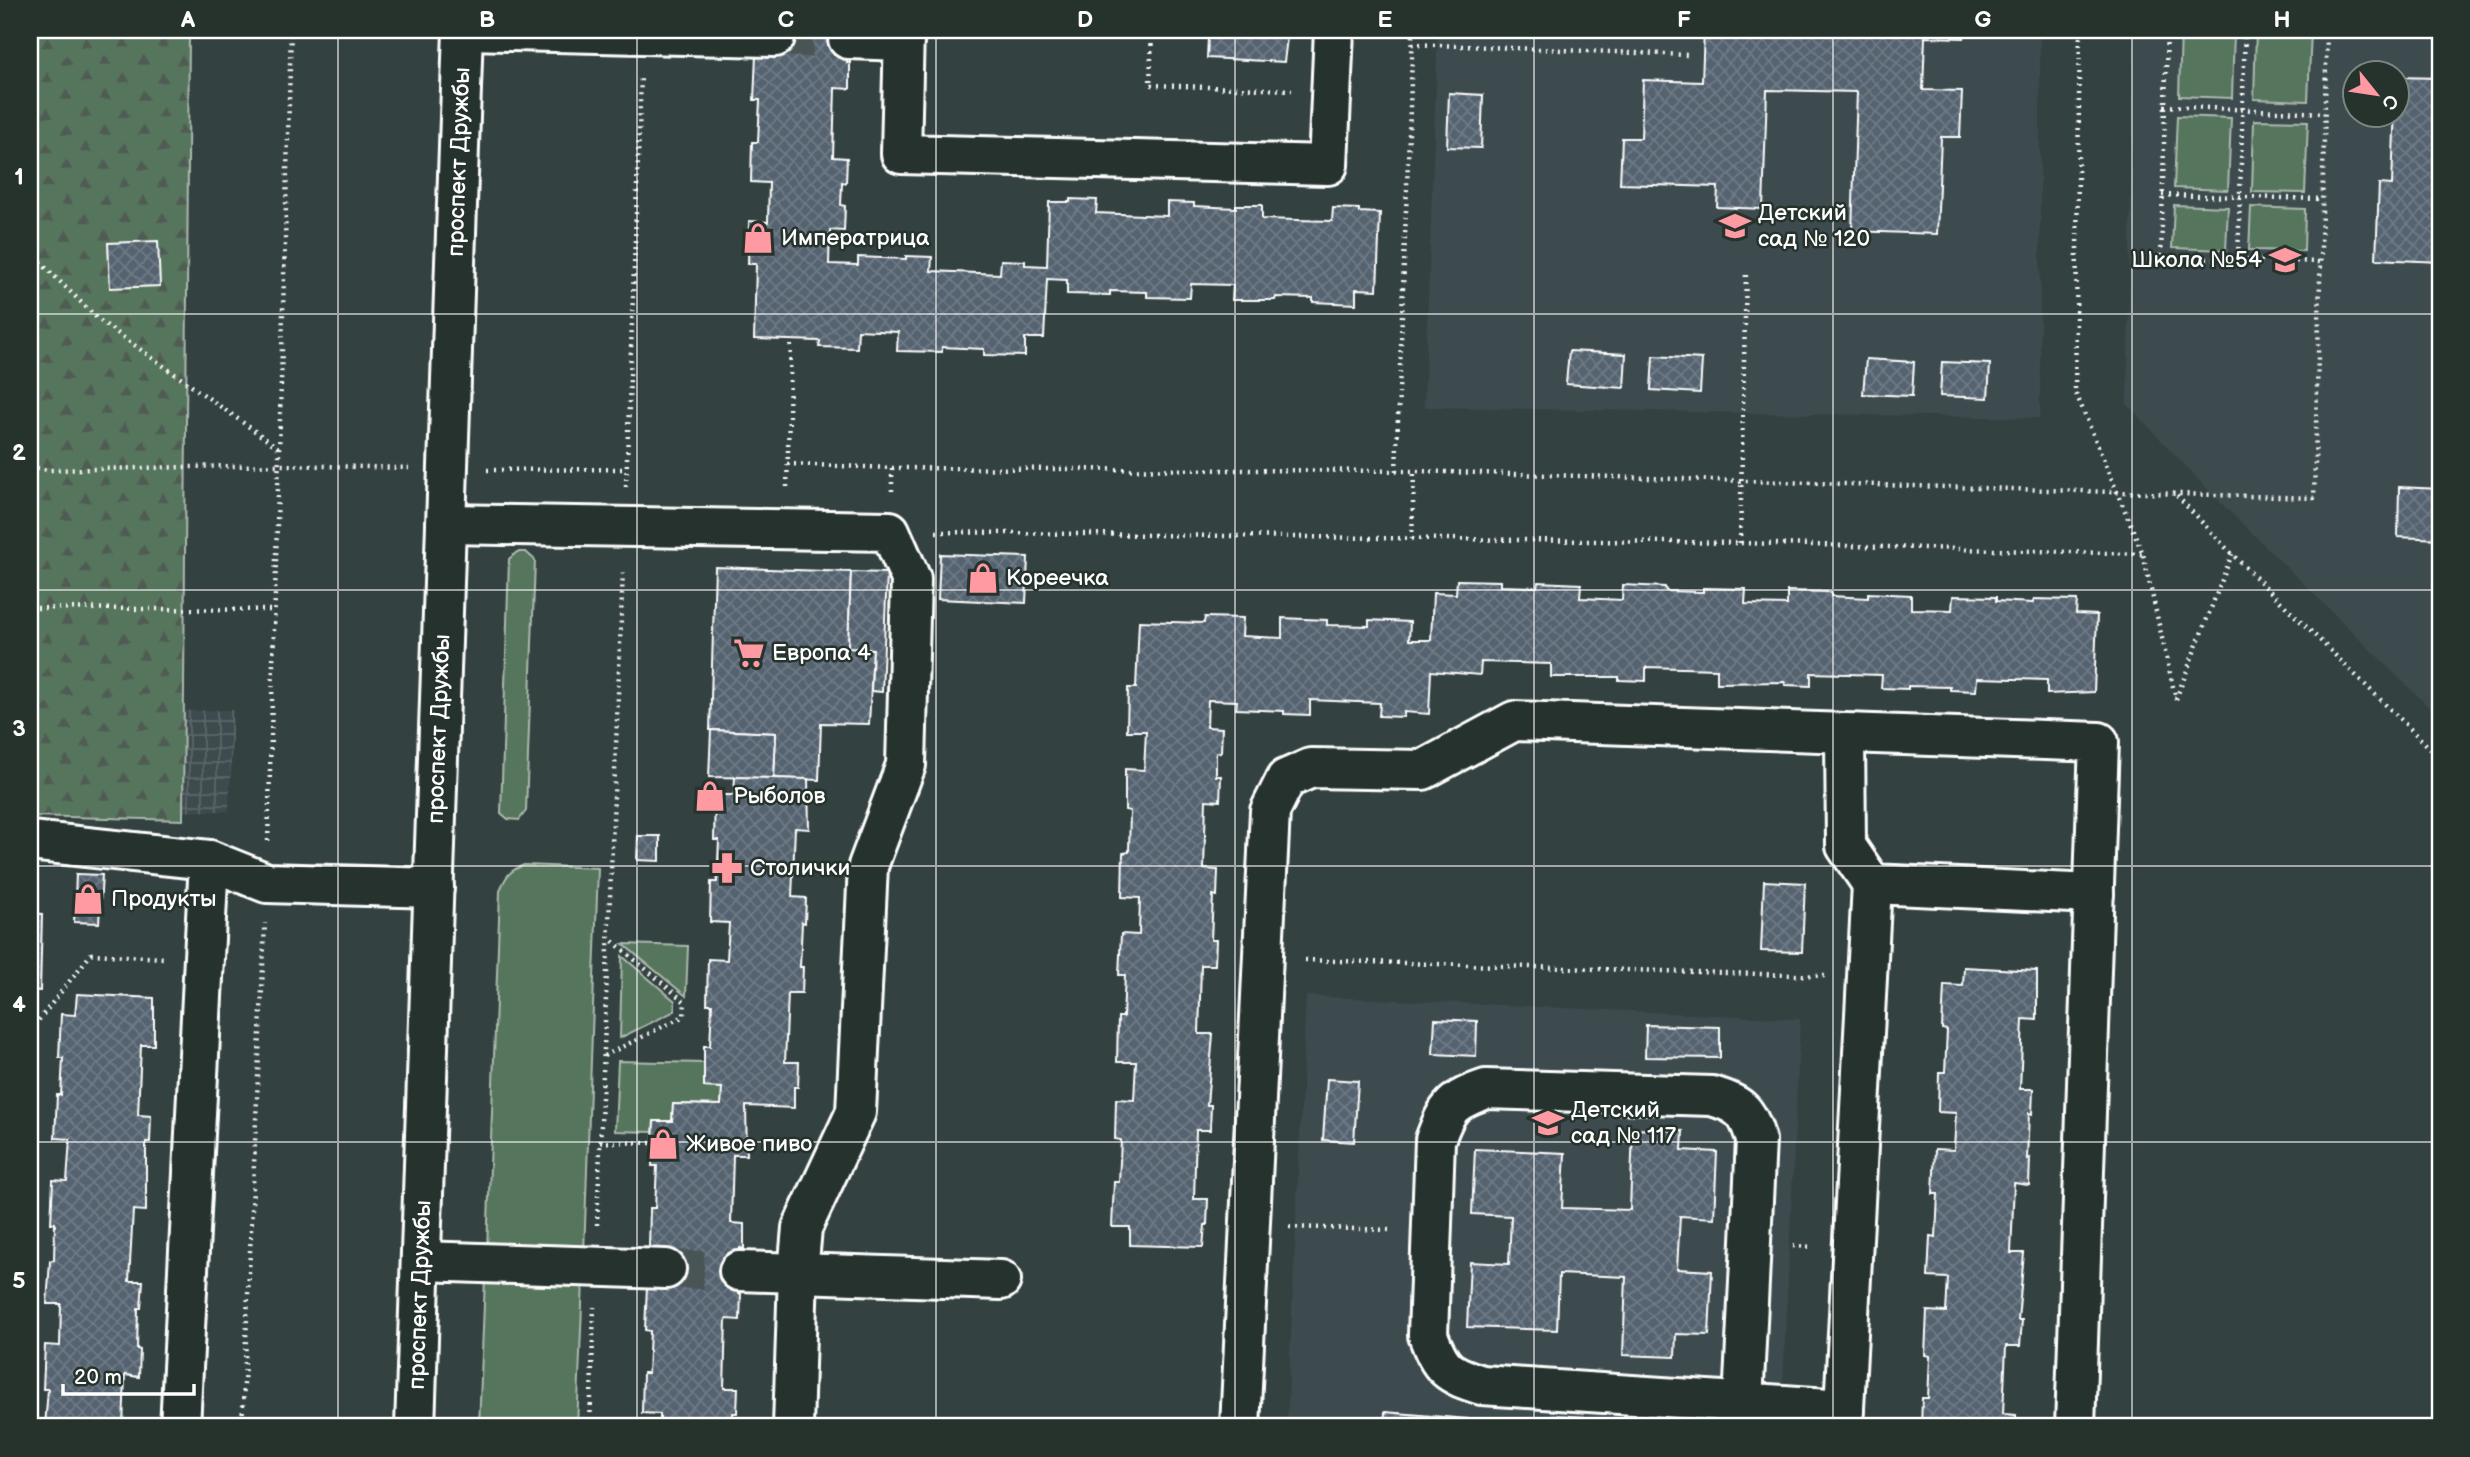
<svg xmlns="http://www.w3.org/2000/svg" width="2470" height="1457" font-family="'Balsamiq Sans',sans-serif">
<defs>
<pattern id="industrial-grid" width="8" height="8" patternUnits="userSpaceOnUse" patternTransform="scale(1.75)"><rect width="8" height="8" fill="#3e4b4f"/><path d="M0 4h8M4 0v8" fill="none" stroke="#5b6669"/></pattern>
<pattern id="forest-firs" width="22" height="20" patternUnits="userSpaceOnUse" patternTransform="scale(1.75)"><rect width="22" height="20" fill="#57755d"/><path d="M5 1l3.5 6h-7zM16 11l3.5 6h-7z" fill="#505c53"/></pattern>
<pattern id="building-cross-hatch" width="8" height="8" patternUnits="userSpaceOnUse" patternTransform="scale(1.75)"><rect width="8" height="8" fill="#54626f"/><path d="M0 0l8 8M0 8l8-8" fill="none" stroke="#6e7a85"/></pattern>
</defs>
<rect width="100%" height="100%" fill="#344141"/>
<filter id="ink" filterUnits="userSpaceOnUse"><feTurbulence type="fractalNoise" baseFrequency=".0143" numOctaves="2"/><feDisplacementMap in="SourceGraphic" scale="14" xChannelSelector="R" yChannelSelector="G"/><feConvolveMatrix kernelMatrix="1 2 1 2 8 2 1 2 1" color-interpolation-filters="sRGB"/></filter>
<g filter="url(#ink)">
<g fill="#3e4b4f" fill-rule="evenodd">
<polygon points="1438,30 2040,30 2040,418 1424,407"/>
<path d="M2134,30H2440V718L2213,495L2127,404ZM2354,74H2396V116H2354Z"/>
<polygon points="1306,996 1800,1019 1781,1427 1287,1427"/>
</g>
<polygon fill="url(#industrial-grid)" points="233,710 229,811 30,813 30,713"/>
<g fill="#57755d" stroke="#abbaae" stroke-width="2">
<polygon points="2181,30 2234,30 2232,98 2179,96"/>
<polygon points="2256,30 2311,30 2308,101 2254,99"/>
<polygon points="2177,116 2231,118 2228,190 2174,188"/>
<polygon points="2254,120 2308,121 2305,193 2252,192"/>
<polygon points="2174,205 2228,207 2226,250 2172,248"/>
<polygon points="2251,207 2305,209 2304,251 2249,250"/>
<polygon points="517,552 526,552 535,560 526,811 519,820 508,819 501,813 509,559"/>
<path d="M524,865L598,868L584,1253L487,1250L500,891C505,877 510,870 524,865Z"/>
<polygon points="623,944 688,946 686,996"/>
<polygon points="622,956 675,1001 675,1011 620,1038"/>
<polygon points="618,1061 704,1063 704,1087 722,1088 721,1105 673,1104 672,1121 654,1121 653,1132 615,1131"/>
<polygon points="485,1278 583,1281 577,1427 479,1427"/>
</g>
<polygon fill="url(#forest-firs)" stroke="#abbaae" stroke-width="2" points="30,30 189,30 183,820 30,816"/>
<g fill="url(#building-cross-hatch)" stroke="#fff" stroke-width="2">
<polygon points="775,30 848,30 847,63 850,62 850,89 835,88 833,157 847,158 846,183 842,182 841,205 845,206 844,231 830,230 829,264 858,265 858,257 906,259 906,256 932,257 931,271 1000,274 1001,260 1025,261 1025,265 1047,266 1049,202 1070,202 1070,199 1097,200 1096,213 1167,216 1167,202 1194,203 1194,206 1236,208 1236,205 1262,205 1262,219 1332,221 1333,208 1359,209 1359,212 1380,213 1377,290 1356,289 1356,304 1313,302 1313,298 1276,297 1275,300 1232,300 1233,285 1191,284 1190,298 1147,297 1147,292 1110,291 1110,295 1067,294 1067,280 1047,279 1044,338 1025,338 1025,356 984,355 984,349 942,347 942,352 897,351 898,332 858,330 857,348 819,347 820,341 754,339 756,264 748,264 749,221 768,222 769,183 751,182 752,142 758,142 760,100 754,100 756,55"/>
<polygon points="1194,30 1288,30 1284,62 1207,58 1208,38 1193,37"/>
<polygon points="1704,30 1964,30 1964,38 1925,37 1923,90 1962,91 1960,137 1941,137 1937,234 1852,231 1857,92 1767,90 1763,209 1717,207 1718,187 1620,184 1622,138 1641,138 1643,80 1702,82"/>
<polygon points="2396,77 2440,78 2440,262 2376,259 2379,184 2392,185"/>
<polygon points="1449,93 1483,95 1481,148 1447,147"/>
<polygon points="158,241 160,286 110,288 108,243"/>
<polygon points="1569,351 1626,354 1624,388 1566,384"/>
<polygon points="1653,356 1702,359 1700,393 1651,390"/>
<polygon points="1866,359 1914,362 1912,396 1863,394"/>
<polygon points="1942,362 1990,364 1988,398 1940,396"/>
<polygon points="2399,487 2440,489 2440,539 2398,537"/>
<polygon points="940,554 1028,557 1026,603 938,599"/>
<polygon points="715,567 851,572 848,648 873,649 869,724 821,723 819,780 774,778 776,733 710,730"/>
<polygon points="851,572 887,573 882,692 871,691 873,649 848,648"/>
<polygon points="1457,580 1500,581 1500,586 1537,587 1538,582 1581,584 1580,598 1622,600 1623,585 1665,587 1666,591 1703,592 1703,588 1746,589 1745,604 1787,605 1787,591 1831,592 1831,596 1868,598 1868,593 1911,595 1911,609 1952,610 1953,596 1996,597 1996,601 2033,603 2034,599 2077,600 2076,614 2097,615 2094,692 2047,694 2047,680 1977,678 1976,691 1950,690 1950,687 1908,686 1908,689 1881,688 1882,675 1811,673 1811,686 1785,685 1785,682 1717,683 1717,669 1646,667 1646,681 1619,680 1619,677 1551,677 1551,664 1481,662 1480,675 1431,671 1429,714 1404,712 1404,717 1379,716 1380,703 1310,700 1310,715 1284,714 1284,711 1236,709 1237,701 1208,700 1207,727 1222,728 1221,752 1216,753 1216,776 1221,776 1220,801 1206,800 1204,869 1218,870 1217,896 1213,895 1211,940 1216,940 1215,965 1201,965 1199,1034 1213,1034 1207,1105 1211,1105 1210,1130 1196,1130 1194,1199 1208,1199 1207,1225 1205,1225 1203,1247 1130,1245 1130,1227 1112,1227 1114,1182 1119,1182 1121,1140 1115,1139 1116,1099 1134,1100 1136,1062 1117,1062 1118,1017 1123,1017 1125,975 1119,975 1121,934 1139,935 1140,898 1122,897 1123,853 1129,852 1130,811 1125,810 1125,769 1144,770 1146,731 1127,731 1128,688 1136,688 1139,621 1204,623 1205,617 1243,618 1242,636 1282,638 1282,618 1327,620 1327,625 1369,626 1369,620 1410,622 1409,640 1431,640 1433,593 1456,594"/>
<polygon points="711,730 776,733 774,778 709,777"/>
<polygon points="735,777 808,779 809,829 795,828 792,897 806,898 805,923 802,922 800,967 803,967 802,993 788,993 785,1062 799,1062 798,1087 794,1087 794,1108 746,1106 747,1155 733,1155 731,1223 744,1224 744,1249 740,1248 738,1293 741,1294 740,1320 726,1319 724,1388 738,1388 737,1413 733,1413 732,1427 660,1427 660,1414 642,1413 643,1373 648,1373 650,1331 645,1330 647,1286 666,1269 667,1249 649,1249 650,1208 655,1208 657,1166 652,1166 654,1121 672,1121 673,1104 721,1105 722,1088 704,1087 704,1046 710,1046 712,1004 707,1004 708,959 727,960 729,923 710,922 711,882 717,882 719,840 714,840 715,795 734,795"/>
<polygon points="638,836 660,836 660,861 637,860"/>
<polygon points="76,874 102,875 99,923 74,922"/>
<polygon points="1764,881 1805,883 1802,952 1761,951"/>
<polygon points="30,913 42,914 40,991 30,990"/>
<polygon points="1964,967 2037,971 2037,1020 2023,1019 2020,1089 2033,1089 2032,1114 2029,1113 2027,1159 2030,1158 2029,1185 2014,1183 2011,1253 2024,1253 2018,1320 2022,1320 2020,1346 2006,1346 2003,1414 2016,1415 2016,1427 1921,1427 1922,1398 1928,1398 1930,1356 1925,1355 1927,1311 1946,1312 1948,1278 1928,1277 1930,1236 1936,1237 1938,1194 1933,1194 1935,1149 1954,1150 1956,1113 1938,1112 1939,1072 1945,1072 1947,1030 1942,1029 1944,985 1963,986"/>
<polygon points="77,994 154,998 154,1045 141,1045 138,1115 151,1116 150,1142 146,1142 146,1211 133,1210 129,1281 143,1281 141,1308 138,1308 137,1349 140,1350 139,1377 125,1375 123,1427 41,1427 45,1426 48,1389 43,1389 45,1345 60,1346 61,1304 47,1304 50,1261 54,1260 55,1223 51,1223 53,1180 67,1181 70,1139 55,1138 57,1095 61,1095 63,1058 59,1058 61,1014 75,1015"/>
<polygon points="1435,1019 1477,1021 1476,1056 1433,1054"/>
<polygon points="1646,1025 1720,1027 1720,1058 1645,1057"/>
<polygon points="1327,1079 1358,1081 1354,1142 1323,1140"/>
<polygon points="1633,1129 1683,1131 1682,1150 1717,1152 1714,1218 1680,1216 1677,1269 1712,1271 1709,1335 1676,1334 1675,1357 1623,1355 1626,1277 1559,1274 1557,1330 1467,1327 1470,1262 1509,1264 1511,1216 1472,1214 1475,1149 1565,1153 1562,1208 1630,1210"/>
<polygon points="1385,1412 1467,1419 1466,1427 1384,1427"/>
<polygon points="1553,1415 1584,1417 1583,1427 1551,1427"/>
</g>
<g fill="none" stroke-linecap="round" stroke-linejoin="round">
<g stroke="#485454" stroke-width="38" stroke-dasharray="38 19" stroke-linecap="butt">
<polyline points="775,37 848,39"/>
<polyline points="666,1269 739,1271"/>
</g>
<defs>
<g id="minor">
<polyline points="469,30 775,37"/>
<polyline points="904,30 901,154 1328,165 1334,30"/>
<polyline points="848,39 904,41"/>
<polyline points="446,524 890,531 911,579 906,765 868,866 856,1112 802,1228 798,1273 793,1427"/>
<polyline points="1845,734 1846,846 1872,884 2094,894"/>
<polyline points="30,841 209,860 267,883 434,888"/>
<polyline points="421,1261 666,1269"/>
<polyline points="739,1271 1001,1280"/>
<path d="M1743,1403L1756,1140C1748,1111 1740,1104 1712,1096L1486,1089C1452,1101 1448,1105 1435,1140L1428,1335C1441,1370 1447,1374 1482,1385L1844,1409"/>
<polyline points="180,1427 209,860"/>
<polyline points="1240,1427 1270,811 1286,779 1311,768 1423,770 1514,721 2099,742 2075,1427"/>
<polyline points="1843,1427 1872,884"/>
</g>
<polyline id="major" points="415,1427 463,30"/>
</defs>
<use href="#minor" stroke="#fff" stroke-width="44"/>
<use href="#major" stroke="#fff" stroke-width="44"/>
<g stroke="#fff" stroke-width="4.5" stroke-dasharray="2 5" stroke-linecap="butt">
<polyline points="1152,30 1150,85 1292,90"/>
<polyline points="2080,30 2075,391 2143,554 2176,700"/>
<polyline points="2167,30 2161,258 2238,259"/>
<polyline points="2245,30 2238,259 2320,262"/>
<polyline points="1412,44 1688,55"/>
<polyline points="2164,106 2325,113"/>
<polyline points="2162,195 2322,199"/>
<polyline points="30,252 99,320 280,449"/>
<polyline points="787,464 892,468 1414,471 2314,498 2327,30"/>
<polyline points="30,467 48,470 280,465 409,468"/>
<polyline points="487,470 626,469"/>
<polyline points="1396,471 1413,30"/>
<polyline points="626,487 641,76"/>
<polyline points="787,487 791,341"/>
<polyline points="892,491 892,468"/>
<polyline points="2177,496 2232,554 2440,758"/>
<polyline points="936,532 1740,543 2143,554"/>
<polyline points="1412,539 1414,471"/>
<polyline points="1740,543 1746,271"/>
<polyline points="30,608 273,610"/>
<polyline points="2176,699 2232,554"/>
<polyline points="268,841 291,30"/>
<polyline points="1305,960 1825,976"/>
<polyline points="30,1031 91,954 164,958"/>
<polyline points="604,1056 684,1016 685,1002 609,938"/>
<polyline points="600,1142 653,1143"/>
<polyline points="597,1225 623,569"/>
<polyline points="1289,1227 1392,1230"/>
<polyline points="1793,1246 1812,1247"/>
<polyline points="242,1427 265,923"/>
<polyline points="590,1427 594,1307"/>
</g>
<use href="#minor" stroke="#26332d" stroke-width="38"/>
<use href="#major" stroke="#26332d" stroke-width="38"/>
</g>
</g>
<path fill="none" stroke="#fff" stroke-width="2" stroke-opacity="0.55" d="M338,30V1427M637,30V1427M936,30V1427M1235,30V1427M1534,30V1427M1833,30V1427M2132,30V1427M30,314H2440M30,590H2440M30,866H2440M30,1142H2440"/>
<defs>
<symbol id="school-bare" viewBox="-9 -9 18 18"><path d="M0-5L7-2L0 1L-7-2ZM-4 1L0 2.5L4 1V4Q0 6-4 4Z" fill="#ff9aa2" stroke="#26332d" stroke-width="2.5" paint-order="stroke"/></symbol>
<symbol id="shop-bare" viewBox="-9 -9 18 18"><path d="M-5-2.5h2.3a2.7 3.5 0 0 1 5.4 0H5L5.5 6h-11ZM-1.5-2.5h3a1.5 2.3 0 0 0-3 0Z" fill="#ff9aa2" stroke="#26332d" stroke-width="2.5" paint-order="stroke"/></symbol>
<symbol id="supermarket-bare" viewBox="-9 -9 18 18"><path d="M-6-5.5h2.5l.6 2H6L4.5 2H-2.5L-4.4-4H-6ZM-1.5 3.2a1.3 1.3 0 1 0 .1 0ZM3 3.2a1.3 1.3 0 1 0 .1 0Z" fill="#ff9aa2" stroke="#26332d" stroke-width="2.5" paint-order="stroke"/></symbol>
<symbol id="pharmacy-bare" viewBox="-9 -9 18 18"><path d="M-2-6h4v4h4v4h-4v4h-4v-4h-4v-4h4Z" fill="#ff9aa2" stroke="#26332d" stroke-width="2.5" paint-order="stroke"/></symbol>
</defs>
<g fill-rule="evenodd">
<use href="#school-bare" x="1713" y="204" width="44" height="44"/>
<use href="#shop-bare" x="736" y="216" width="44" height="44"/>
<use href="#school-bare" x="2263" y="238" width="44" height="44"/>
<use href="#shop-bare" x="961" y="556" width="44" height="44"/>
<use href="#supermarket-bare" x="727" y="631" width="44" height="44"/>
<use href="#shop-bare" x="688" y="774" width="44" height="44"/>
<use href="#pharmacy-bare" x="705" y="846" width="44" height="44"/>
<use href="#shop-bare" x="66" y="877" width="44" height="44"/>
<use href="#school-bare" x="1526" y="1101" width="44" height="44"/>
<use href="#shop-bare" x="641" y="1122" width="44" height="44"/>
</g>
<g text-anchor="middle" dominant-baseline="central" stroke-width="5" stroke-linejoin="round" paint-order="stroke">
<g font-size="23" fill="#fff" stroke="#26332d">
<text transform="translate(459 162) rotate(-88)">проспект Дружбы</text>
<text transform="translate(439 729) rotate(-88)">проспект Дружбы</text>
<text transform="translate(420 1295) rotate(-88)">проспект Дружбы</text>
</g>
<g font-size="23" fill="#fff" stroke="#26332d" text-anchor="start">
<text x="1758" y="213">Детский<tspan x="1758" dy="26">сад № 120</tspan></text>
<text x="781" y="238">Императрица</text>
<text x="2262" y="260" text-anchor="end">Школа №54</text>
<text x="1006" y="578">Кореечка</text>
<text x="772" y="653">Европа 4</text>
<text x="733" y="796">Рыболов</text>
<text x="750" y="868">Столички</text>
<text x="111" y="899">Продукты</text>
<text x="1571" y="1110">Детский<tspan x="1571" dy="26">сад № 117</tspan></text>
<text x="686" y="1144">Живое пиво</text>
</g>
</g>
<rect width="2470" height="1457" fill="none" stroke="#26332d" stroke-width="77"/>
<g transform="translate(2376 94) rotate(120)"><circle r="33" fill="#26332d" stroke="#7d8581" stroke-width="2"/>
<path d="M0-5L12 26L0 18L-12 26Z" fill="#ff9aa2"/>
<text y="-10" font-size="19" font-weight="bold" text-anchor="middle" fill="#ffffff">С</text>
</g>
<path d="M63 1384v10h131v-10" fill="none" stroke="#ffffff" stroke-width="3.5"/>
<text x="74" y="1384" font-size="21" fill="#ffffff" stroke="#26332d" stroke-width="5" paint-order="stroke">20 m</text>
<rect x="38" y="38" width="2394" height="1380" fill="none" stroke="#fff" stroke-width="2.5"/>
<g font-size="23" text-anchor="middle" font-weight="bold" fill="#fff">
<text x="188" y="27">A</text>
<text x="487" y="27">B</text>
<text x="786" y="27">C</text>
<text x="1085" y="27">D</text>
<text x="1385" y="27">E</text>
<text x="1684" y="27">F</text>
<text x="1983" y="27">G</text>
<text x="2282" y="27">H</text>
<text x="19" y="184">1</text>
<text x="19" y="460">2</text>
<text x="19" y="736">3</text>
<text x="19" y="1012">4</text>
<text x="19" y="1288">5</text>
</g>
</svg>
